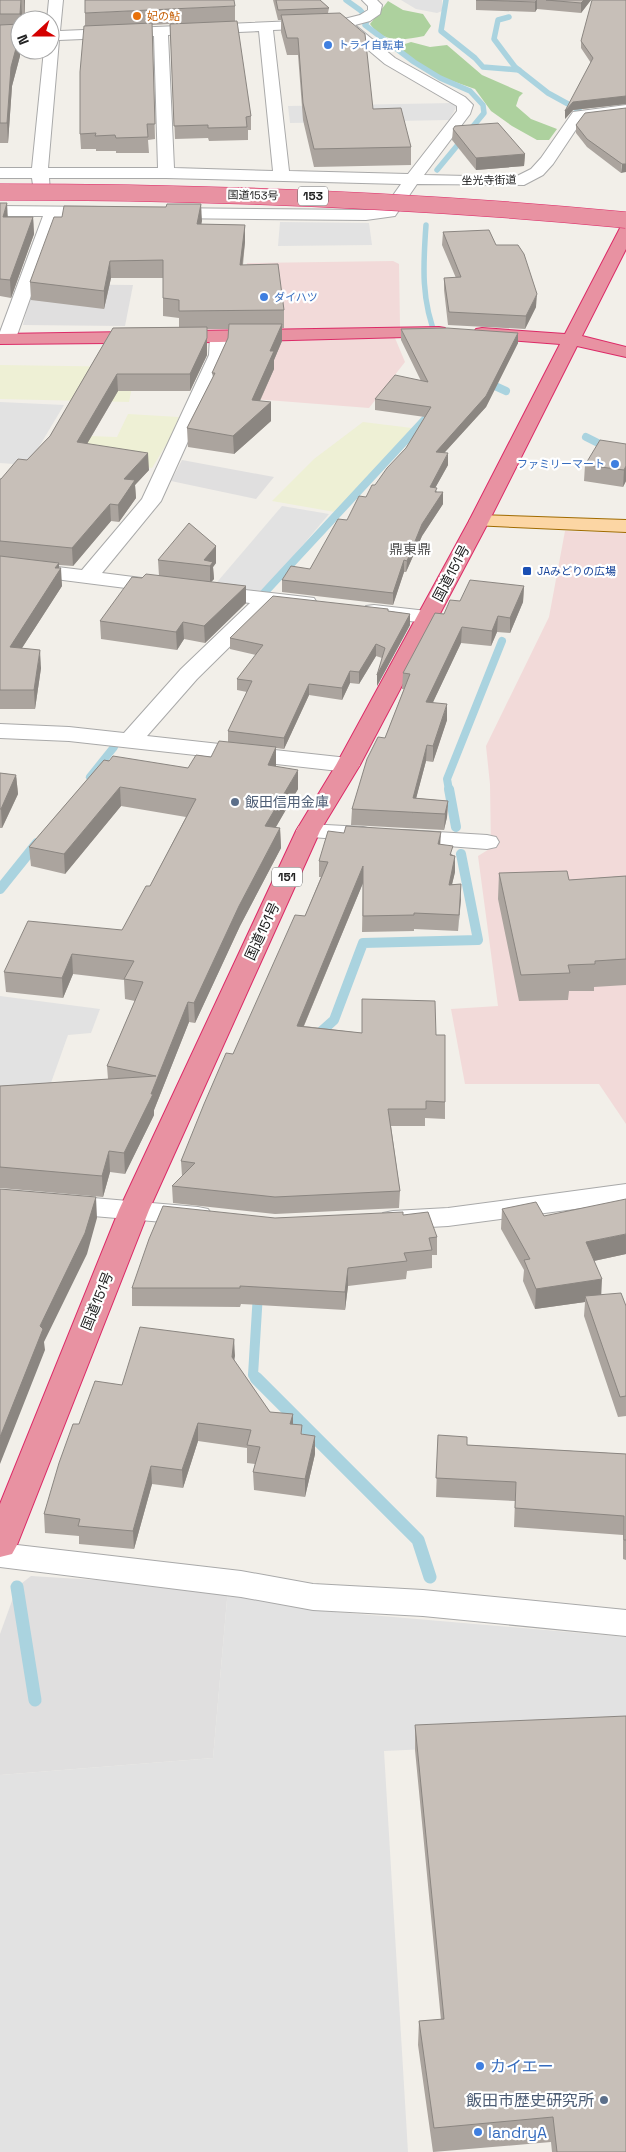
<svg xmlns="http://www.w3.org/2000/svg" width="626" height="2152" font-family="'Space Grotesk','Noto Sans JP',sans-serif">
<rect width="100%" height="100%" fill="#f2efe9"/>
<g fill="#e0dfdf">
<polygon points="33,284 133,285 125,326 23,325"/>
<polygon points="182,460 274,477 256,499 171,481"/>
<polygon points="31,1576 228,1588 213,1758 0,1775 0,1634 17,1587"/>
</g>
<g fill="#f2dad9">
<polygon points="393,261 399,264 400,328 235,331 247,263"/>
<polygon points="395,338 405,362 369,408 205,395 229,341"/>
<polygon points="565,531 626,533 626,1124 599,1084 465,1084 451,1009 498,1006 478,856 491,848 490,784 486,746 549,617"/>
</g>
<g fill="#eef0d5">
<polygon points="0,365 136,367 129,402 0,399"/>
<polygon points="128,414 179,417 169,440 152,468 51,453 60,435 117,437"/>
<polygon points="363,422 412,428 335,512 272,501 314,459"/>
</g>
<g fill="#add19e">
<path d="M388,1L403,10L423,14L431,26L424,36C403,40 384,44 370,24Z"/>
<polygon points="411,42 430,47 447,45 482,75 523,93 519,97 516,106 531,119 557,129 549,140 537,140 512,126 491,111 475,89 435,75 396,47"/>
</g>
<g fill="#e2e2e2">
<polygon points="401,0 442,0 442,11 437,13 416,9"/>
<polygon points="454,103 457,106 449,120 290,123 288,106"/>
<polygon points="280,222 369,223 372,245 278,246"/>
<polygon points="0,402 64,405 28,465 0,463"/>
<polygon points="282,506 329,514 260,596 212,588"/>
<polygon points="0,996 100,1009 91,1033 68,1035 47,1094 0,1095"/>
<polygon points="228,1588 312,1610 626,1637 626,1740 384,1751 408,2152 0,2152 0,1775 213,1758"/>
</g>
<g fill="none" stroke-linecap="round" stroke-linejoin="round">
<g stroke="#aad3df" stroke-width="5.5">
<polyline points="346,0 360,10 368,19 365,25 414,62 440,78 470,91 483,105 484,113 437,170"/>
<polyline points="446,0 441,31 475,58 483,67 519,70"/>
<polyline points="509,17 498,20 494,39 515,67 548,93 579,110"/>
<path d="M426,225C423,266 421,301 437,339"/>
</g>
<g stroke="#aad3df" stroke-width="8">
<polyline points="484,381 506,391"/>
<polyline points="586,437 612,450 626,454"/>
<polyline points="264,593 430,414"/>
<polyline points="90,777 114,747"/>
<polyline points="449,790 447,779 502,641"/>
</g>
<g stroke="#aad3df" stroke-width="10">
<polyline points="449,789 456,827"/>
<polyline points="0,889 37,843"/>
<polyline points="314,1038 334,1020 363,943 478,940 461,854"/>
<polyline points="257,1379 253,1375 258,1293"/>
</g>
<g stroke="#aad3df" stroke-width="13">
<polyline points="256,1378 418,1540 430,1577"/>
<polyline points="17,1587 35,1700"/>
</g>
<defs>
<g id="minor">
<path d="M49,0H63L60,31L344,19L360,15L368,10V6L362,0H377L382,5L380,14L370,21L355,25L395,58L465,97L473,105L470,114L424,175L515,177L531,169L541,158L573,112L626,105V115L583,119L553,164L543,175L524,185L417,184L395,216L366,220L165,218L159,217L157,213L159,209L165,208L366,210L384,208L401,184L166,178H49L50,192L48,195H36L34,192L32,178H0V168H32L44,50H50V20H47ZM341,27L385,64L457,106V111L408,174L289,171L273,30ZM259,31L273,171L174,168L168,35ZM154,36L158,168H48L59,40Z"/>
<polygon points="0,206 99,207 105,208 107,212 105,216 99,217 59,217 16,338 13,342 7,343 0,341 0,332 43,216 0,216"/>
<polygon points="219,332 225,333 228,337 227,355 161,501 102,573 173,582 176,587 173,592 165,593 0,572 0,560 82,570 142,499 209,355 210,337 213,333"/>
<polygon points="210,586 306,597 314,598 317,603 314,608 306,609 272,605 197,679 147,736 348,758 356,760 360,765 356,770 348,772 69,741 0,738 0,724 69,727 124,733 181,669 250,603 202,597 199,592 202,587"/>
<polygon points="374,605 427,611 435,612 438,617 435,622 427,623 366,616 363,611 366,606"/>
<polygon points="308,824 363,827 372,829 375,834 372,839 363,841 299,836 296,831 299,826"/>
<polygon points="404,830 487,835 496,837 499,842 496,847 487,849 395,842 392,837 395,832"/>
<polygon points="626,1184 626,1202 448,1226 393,1229 383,1227 378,1220 383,1213 393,1211 448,1208"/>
<polygon points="0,1190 198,1207 208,1209 213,1216 208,1223 198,1225 0,1208"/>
<polygon points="0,1543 241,1571 313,1584 423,1590 626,1610 626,1636 423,1616 313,1610 241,1597 0,1567"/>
</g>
<polygon id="major" points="479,515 626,520 626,532 472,525 469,521 472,517"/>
<g id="highway">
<polygon points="626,227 626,249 582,336 626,347 626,357 577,346 489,521 360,765 320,831 149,1210 17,1545 12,1554 0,1557 0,1504 119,1210 296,831 336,765 469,521 560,344 482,338 476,337 473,333 476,329 482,328 565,334 618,232 620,228"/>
<polygon points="439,327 445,328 448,332 445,336 219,342 0,344 0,334"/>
</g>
</defs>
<use href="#minor" stroke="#a9a9a9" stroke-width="2"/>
<use href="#major" stroke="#a06b00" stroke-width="2"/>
<use href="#highway" stroke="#dc2a67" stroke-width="2"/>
<use href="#minor" fill="#fff" fill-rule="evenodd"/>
<use href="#major" fill="#fcd6a4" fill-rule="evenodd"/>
<use href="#highway" fill="#e892a2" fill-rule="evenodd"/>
<defs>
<path id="highway-bridge" d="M0,192C209,192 418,200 626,220"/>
</defs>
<use href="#highway-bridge" stroke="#dc2a67" stroke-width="17" stroke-linecap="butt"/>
<use href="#highway-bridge" stroke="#e892a2" stroke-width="16"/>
</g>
<g fill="#aba49e">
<polygon points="0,0 25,0 25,14 22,14 22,20 20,20 20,56 12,86 8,143 0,143"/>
<polygon points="273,0 320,0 329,8 328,13 373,109 411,147 411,165 314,167 303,120 298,55 287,55 281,32 281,20 278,20"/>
<polygon points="476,0 591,0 581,13 537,9 535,12 476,10"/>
<polygon points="626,0 626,104 573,110 565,119 591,63 581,48 581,41"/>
<polygon points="235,6 235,22 251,116 251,130 248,130 248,140 209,141 208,138 175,139 170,24 152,25 155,139 148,140 149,153 116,153 116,151 96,151 96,149 81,149 80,134 85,26 85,13"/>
<polygon points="626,108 621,173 587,147 576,133 576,125"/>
<polygon points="453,129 525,154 524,166 476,170 452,140"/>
<polygon points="0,203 8,217 33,217 34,234 11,298 0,296"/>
<polygon points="201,204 201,224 245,225 245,242 243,265 284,310 284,328 282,328 282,341 274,360 274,369 260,401 271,402 271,421 234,454 188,447 187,428 213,377 212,373 228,338 229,329 207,329 207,355 190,391 118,391 87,444 149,470 135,485 136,498 119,522 111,521 73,566 59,565 62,586 22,648 41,668 35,709 0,709 0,479 1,479 27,460 50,436 113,328 179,327 179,318 163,316 163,278 111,278 104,309 31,300 30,282 62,217"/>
<polygon points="443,232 496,245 536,307 525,329 448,325 444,290 444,278 456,278 442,245"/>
<polygon points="401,329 518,343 486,407 444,453 448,465 435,488 437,492 443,492 443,504 422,536 406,572 404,572 393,605 282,592 282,580 310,569 347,520 406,448 425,417 375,410 375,399 421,381 401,340"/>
<polygon points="626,444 626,481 623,487 584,481 585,465"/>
<polygon points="216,546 216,563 213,567 214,579 211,582 246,586 246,603 205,643 184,639 177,650 101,639 100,621 142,578 159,576 158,560"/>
<polygon points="524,586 523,602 510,633 497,632 491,646 461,643 433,702 447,720 433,762 426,761 416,798 448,801 447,817 444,830 351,825 352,809 385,738 404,689 402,689 403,673 444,614 460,601"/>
<polygon points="388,611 410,614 410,625 377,686 382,658 376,656 359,684 350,683 342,700 309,695 284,749 276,748 276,766 298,789 275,828 280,828 281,848 240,926 195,1023 189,1022 154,1110 154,1115 125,1174 110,1172 103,1197 0,1188 0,1086 108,1079 107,1066 135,1001 125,999 124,980 73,974 63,998 6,992 4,972 122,930 150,886 186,817 121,806 65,874 31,866 29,847 104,760 188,768 211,757 228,742 228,731 247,692 237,690 237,679 256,655 230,649 230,638"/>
<polygon points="0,773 16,775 18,794 2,828 0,828"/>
<polygon points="440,845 453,855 455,872 452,884 461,884 458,931 414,929 414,931 362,932 363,883 304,1026 362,1033 436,1035 445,1102 445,1119 425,1118 425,1126 391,1126 400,1191 399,1208 275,1214 173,1203 172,1186 182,1176 181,1161 233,1054 305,916 321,877 319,877 319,861"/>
<polygon points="499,873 569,880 626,876 626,985 594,987 594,991 569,991 568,1000 519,1001 498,899"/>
<polygon points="502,1209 544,1216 626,1254 594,1261 601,1295 626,1306 626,1416 618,1417 584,1316 585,1302 535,1309 523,1281 524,1270 501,1229"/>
<polygon points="403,1215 437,1237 437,1255 432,1255 432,1268 407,1271 406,1279 348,1286 345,1310 241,1304 240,1307 132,1306 132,1288 275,1218"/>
<polygon points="234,1339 234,1360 270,1412 293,1414 293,1424 302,1434 315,1454 305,1497 254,1490 253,1472 255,1464 247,1463 247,1448 198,1441 183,1488 152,1484 134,1549 79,1544 79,1536 45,1533 44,1514 79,1424 122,1385"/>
<polygon points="438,1435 467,1445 626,1454 626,1560 623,1559 623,1535 514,1527 515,1501 436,1497"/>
<polygon points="415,1725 626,2152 552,2152 551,2142 433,2152 418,2045 419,2021 441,2020 415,1750"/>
</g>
<g fill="#8b8681">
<polygon points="21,0 22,14 22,20 20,20 20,14"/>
<polygon points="24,0 25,0 25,14"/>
<polygon points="537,0 537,9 535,12 535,2"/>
<polygon points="584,0 591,0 581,13 581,3"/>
<polygon points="20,24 20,56 12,86 8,143 7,123 11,67"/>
<polygon points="626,96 626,104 573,110 565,119 565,111 573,102"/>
<polygon points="525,154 524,166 476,170 476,158"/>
<polygon points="622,164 626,164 626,172 621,173"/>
<polygon points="7,203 8,220 3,217"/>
<polygon points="201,204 202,221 198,242 197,224"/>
<polygon points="33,217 34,234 11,298 10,280"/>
<polygon points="245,225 245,242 240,282 240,265"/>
<polygon points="110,261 111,278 104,309 104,291"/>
<polygon points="537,294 536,307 525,329 526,316"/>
<polygon points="282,324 282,341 274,360 274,369 252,418 271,402 271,421 234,454 233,436 252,400 270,351"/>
<polygon points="207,327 207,355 190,391 190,374"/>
<polygon points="518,333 518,343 486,407 435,463 436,452"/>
<polygon points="117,374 118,391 78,459 77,442"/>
<polygon points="148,453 149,470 135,485 136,498 119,522 118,505 124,479"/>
<polygon points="448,453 448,465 429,499 430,487"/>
<polygon points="626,466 626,481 623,487 624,470"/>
<polygon points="443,492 443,504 422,536 406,572 407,561 422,524"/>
<polygon points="110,504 111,521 73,566 72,548"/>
<polygon points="216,546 216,563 213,567 214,579 210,583 210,566 204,560"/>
<polygon points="404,560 404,572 393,605 393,593"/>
<polygon points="59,563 59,571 61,568 62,586 11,665 10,647 55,568"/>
<polygon points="246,586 246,603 205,643 204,626"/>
<polygon points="524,586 523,602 510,633 510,618"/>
<polygon points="410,614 410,625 377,686 377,675"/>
<polygon points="498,616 497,632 491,646 492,631"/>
<polygon points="183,622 184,639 177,650 176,632"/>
<polygon points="462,627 461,643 426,717 426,702"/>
<polygon points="376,644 376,656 359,684 359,672"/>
<polygon points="40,650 41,668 35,709 34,690"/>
<polygon points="350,671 350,683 342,700 342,688"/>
<polygon points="309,684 309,695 284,749 284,738"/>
<polygon points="447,704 447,720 433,762 433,746"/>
<polygon points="427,745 426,761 412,814 413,798"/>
<polygon points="276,747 276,766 268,784 268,765"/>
<polygon points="298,770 298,789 265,846 265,826"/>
<polygon points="16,775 18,794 2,828 1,809"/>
<polygon points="120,787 121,806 65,874 64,854"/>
<polygon points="448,801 447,817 444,830 445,814"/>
<polygon points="280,828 281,848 240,926 195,1023 194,1003 239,906"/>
<polygon points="441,832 440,848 438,844"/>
<polygon points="455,856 455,872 448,901 449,885"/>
<polygon points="363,866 363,883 297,1042 297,1026"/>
<polygon points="461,884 461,900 458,931 459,915"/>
<polygon points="72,954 73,974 63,998 62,978"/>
<polygon points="188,1002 189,1022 154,1110 154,1115 125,1174 124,1153 151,1094"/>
<polygon points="109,1151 110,1172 103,1197 102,1176"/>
<polygon points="96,1197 97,1218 87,1254 44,1342 45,1350 0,1464 0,1437 40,1326"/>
<polygon points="626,1234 626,1254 584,1263 586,1242"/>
<polygon points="348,1268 348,1286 345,1310 345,1292"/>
<polygon points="602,1279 601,1300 585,1296 585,1302 535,1309 536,1289"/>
<polygon points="234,1339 235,1356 232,1374 232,1357"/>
<polygon points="293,1414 293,1432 290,1424"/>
<polygon points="198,1423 198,1441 183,1488 182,1470"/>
<polygon points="315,1436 315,1454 305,1497 305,1479"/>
<polygon points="151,1466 152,1484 134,1549 133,1531"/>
</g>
<g fill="#c7bfb8" stroke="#8b8681">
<polygon points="0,0 21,0 20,14 0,14"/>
<polygon points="85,0 234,0 235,6 85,13"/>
<polygon points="276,0 320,0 329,8 278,10"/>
<polygon points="476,0 537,0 535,2"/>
<polygon points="546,0 584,0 581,3"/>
<polygon points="592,0 626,0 626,96 573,102 565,111 593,58 581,41"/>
<polygon points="340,13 365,34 373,109 401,108 411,147 314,149 303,103 298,38 287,38 281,15"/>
<polygon points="237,21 251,116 246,117 247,127 208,128 208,125 174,126 170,24"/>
<polygon points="152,23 155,124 147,124 148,137 116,138 115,135 95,136 96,133 80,134 80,72 84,26"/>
<polygon points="20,24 19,37 11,67 7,123 0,123 0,25"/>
<polygon points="626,108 626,164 622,164 587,139 576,125 585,113"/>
<polygon points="498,123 525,154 476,158 453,129 455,126"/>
<polygon points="0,203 7,203 3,217 33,217 10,280 0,279"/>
<polygon points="167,204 201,204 197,224 245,225 240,265 278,264 284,310 179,311 179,300 163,298 163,260 110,261 104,291 30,282 54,217 62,217 64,206 166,207"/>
<polygon points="489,230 496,245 518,245 524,254 537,294 526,316 449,312 444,278 461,277 443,232"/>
<polygon points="229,324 282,324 270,351 274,351 252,400 271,402 233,436 187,428 215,373 212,373 228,338"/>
<polygon points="207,327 207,338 190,374 117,374 77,442 148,453 124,479 135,480 118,505 110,504 72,548 0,541 0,479 1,479 18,459 27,460 50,436 113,328"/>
<polygon points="447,328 518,333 486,396 436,452 448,453 430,487 437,488 435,492 443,492 422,524 407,561 404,560 393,593 282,580 291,566 310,569 338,519 347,520 359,496 366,497 372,485 375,485 387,468 406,448 431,407 375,399 395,375 428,382 401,329"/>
<polygon points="600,440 626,444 626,466 624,470 585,465"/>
<polygon points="189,523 216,546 204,560 213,562 210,566 158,560"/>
<polygon points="0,556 59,563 55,568 61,568 10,647 40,650 34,690 0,690"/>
<polygon points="146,574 246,586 204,626 183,622 176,632 100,621 132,577 142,578"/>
<polygon points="470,580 524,586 510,618 498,616 492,631 462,627 426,702 447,704 433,746 427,745 413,798 448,801 445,814 352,809 367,759 378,737 385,738 410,674 403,673 435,613 444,614 450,600 460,601"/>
<polygon points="273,596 388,609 388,611 410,614 377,675 385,648 376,644 359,672 350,671 342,688 309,684 284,738 228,731 252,681 237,679 263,645 230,638"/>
<polygon points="219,741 276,747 268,765 298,770 265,826 280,828 239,906 194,1003 188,1002 151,1094 153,1094 124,1153 109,1151 102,1176 0,1167 0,1086 156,1076 107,1066 143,982 124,979 134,961 72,954 62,978 4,972 28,921 122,930 146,886 150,886 196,799 120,787 64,854 29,847 104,760 109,761 113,756 188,768 196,755 211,757"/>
<polygon points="0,773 16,775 1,809 0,809"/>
<polygon points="346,826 441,832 438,844 453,846 450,855 455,856 449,885 461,884 459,915 414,913 414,915 363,916 363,866 297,1026 362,1033 362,999 435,1001 436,1035 445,1035 445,1102 426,1101 426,1109 388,1109 400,1191 275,1197 172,1186 195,1163 181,1161 204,1104 226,1053 233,1054 295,915 305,916 328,862 319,861 328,831 344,833"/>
<polygon points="567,871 569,880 626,876 626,959 595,961 595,964 568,965 570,973 521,975 499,873"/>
<polygon points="0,1189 96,1197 85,1233 40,1326 43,1329 0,1437"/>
<polygon points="626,1199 626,1234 586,1242 602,1279 536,1289 524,1260 530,1259 502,1209 536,1202 544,1216"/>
<polygon points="163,1206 275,1218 403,1212 403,1215 428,1212 437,1237 429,1238 432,1250 404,1253 407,1261 348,1268 345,1292 240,1286 240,1288 132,1288 149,1239"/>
<polygon points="621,1293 626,1306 626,1396 620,1397 585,1296"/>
<polygon points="140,1327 234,1339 232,1357 270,1412 293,1414 290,1424 302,1425 301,1434 315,1436 305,1479 253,1472 260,1447 247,1445 251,1430 198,1423 182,1470 151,1466 133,1531 78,1526 80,1519 44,1514 59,1463 73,1424 79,1424 95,1381 122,1385"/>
<polygon points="438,1435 467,1437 467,1445 626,1454 626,1540 624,1540 624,1516 515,1508 516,1482 436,1478"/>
<polygon points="626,1716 626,2152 557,2152 553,2117 434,2128 419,2021 444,2019 415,1725"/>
</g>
<circle fill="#e8710a" stroke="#fff" stroke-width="2" cx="137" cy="16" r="5"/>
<g fill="#3f7fe0" stroke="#fff" stroke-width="2">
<circle cx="328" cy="45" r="5"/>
<circle cx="264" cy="297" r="5"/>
<circle cx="615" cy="464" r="5"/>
<circle cx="480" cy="2066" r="5"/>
<circle cx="478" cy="2132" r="5"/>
</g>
<rect fill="#1a4fb4" stroke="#fff" stroke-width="2" x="522" y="566" width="10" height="10" rx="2.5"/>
<g fill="#5c6f8a" stroke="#fff" stroke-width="2">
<circle cx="235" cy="802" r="5"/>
<circle cx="604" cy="2100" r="5"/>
</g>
<g text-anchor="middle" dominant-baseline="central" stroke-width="4.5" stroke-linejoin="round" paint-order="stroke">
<g font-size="11" fill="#c56008" stroke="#fff" text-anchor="start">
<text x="147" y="16">妃の鮎</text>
</g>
<g font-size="11" fill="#366cbe" stroke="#fff" text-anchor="start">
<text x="338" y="45">トライ自転車</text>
<text x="274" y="297">ダイハツ</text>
<text x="605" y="464" text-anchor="end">ファミリーマート</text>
</g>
<g font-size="11" fill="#222" stroke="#fff">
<text transform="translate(489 180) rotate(-1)">坐光寺街道</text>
<text transform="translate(253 195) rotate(1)">国道153号</text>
</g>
<g font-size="11" fill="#164399" stroke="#fff" text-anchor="start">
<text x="537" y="571">JAみどりの広場</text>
</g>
<g fill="#fff" stroke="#646464" stroke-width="1">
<rect x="298" y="186.5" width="30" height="19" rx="4"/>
<rect x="272" y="867.5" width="30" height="19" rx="4"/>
</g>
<g font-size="12" font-weight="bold" fill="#222">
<text x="313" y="196">153</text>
<text x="287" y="877">151</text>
</g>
<g font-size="14" fill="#555" stroke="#fff">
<text x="410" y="549">鼎東鼎</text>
</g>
<g font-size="14" fill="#222" stroke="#fff">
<text transform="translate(451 573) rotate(-62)">国道151号</text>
<text transform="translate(262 931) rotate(-65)">国道151号</text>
<text transform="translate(97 1301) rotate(-68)">国道151号</text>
</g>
<g font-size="14" fill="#4e5e75" stroke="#fff" text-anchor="start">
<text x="245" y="802">飯田信用金庫</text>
</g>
<g font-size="16" fill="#366cbe" stroke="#fff" text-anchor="start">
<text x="490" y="2066">カイエー</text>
<text x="488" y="2132">landryA</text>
</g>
<g font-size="16" fill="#4e5e75" stroke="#fff" text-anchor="end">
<text x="594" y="2100">飯田市歴史研究所</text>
</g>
</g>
<g transform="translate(35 35) rotate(249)"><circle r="24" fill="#ffffff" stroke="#a7a7a7"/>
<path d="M0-4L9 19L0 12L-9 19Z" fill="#d40000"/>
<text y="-8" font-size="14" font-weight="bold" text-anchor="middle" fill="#222222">N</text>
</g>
</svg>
